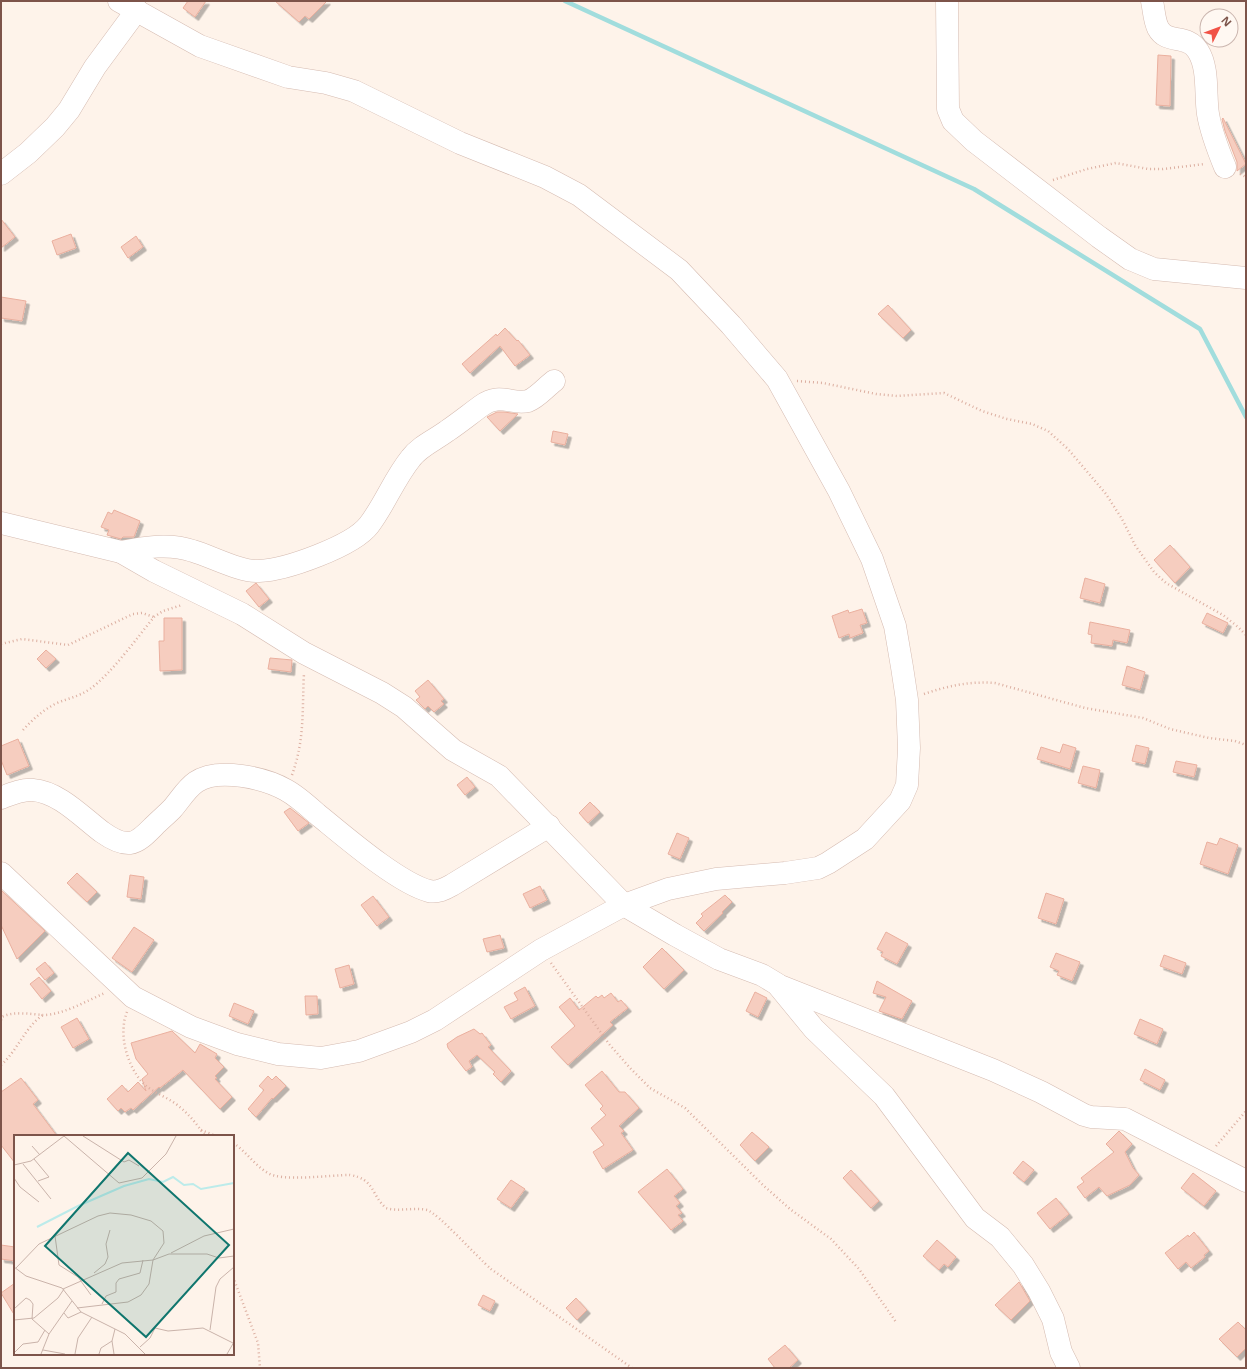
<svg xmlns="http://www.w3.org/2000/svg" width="1247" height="1369" font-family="'Noto Sans',sans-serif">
<defs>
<filter id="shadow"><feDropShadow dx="3.5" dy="3.5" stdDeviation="0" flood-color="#0004"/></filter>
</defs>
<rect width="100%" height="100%" fill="#fef3ea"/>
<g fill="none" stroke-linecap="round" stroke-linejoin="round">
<polyline stroke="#a1dddd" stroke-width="4.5" points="565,1 974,189 1200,329 1246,417"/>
</g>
<g fill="#f6cdbf" stroke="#eaaf9e" filter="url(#shadow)">
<polygon points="188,1 206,1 195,17 183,8"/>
<polygon points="275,1 327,1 309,19 305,16 299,22"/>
<polygon points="1158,55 1171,56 1170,106 1156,105"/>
<polygon points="1223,118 1246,164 1237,171 1237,162 1225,131 1222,119"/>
<polygon points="1,219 15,237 1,248"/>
<polygon points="71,234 76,248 57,255 52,241"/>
<polygon points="136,236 143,247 128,258 121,247"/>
<polygon points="1,297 26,301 22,321 1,318"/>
<polygon points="888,305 911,330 903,338 878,314"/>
<polygon points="505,328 517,341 518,340 530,355 515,366 500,346 470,373 462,364 496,334 497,336"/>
<polygon points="497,412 504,412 518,414 500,431 487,417"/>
<polygon points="553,431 568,434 565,445 551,442"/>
<polygon points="114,510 140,521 134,537 123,537 121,539 107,535 109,530 101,527 108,512 112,514"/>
<polygon points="1170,545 1190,567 1175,583 1154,560"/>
<polygon points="1085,578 1105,584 1100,603 1080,598"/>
<polygon points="256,583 269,599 259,607 246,591"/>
<polygon points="862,609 867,623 860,625 863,633 850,638 849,634 839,638 832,616 848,610 849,613"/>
<polygon points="1207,613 1228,623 1223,633 1202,623"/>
<polygon points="164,618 182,618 182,670 160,671 159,641 164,641"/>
<polygon points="1090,622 1130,630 1127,643 1113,640 1112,646 1091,643 1092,635 1088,634"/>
<polygon points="46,650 56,659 46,668 37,659"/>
<polygon points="270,658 292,660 291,672 268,669"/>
<polygon points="1127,666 1145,672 1140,690 1122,685"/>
<polygon points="428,680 444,699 441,701 444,704 434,712 428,706 425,709 416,700 420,697 415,691"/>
<polygon points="18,739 29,766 7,775 1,760 1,746"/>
<polygon points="1063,744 1076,748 1070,769 1037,759 1041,747 1060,753"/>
<polygon points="1136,745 1149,748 1145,764 1132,761"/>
<polygon points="1176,761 1197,765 1194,777 1173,772"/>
<polygon points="1083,766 1100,770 1096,788 1078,783"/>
<polygon points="467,777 475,787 465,795 457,785"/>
<polygon points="590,802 600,812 588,823 579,813"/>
<polygon points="290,808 309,823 298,831 284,812"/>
<polygon points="677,833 689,838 680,859 668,854"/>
<polygon points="1220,838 1238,845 1228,874 1200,864 1207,842 1217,845"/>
<polygon points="77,873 97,892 87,902 67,883"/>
<polygon points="130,875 144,877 141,899 127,897"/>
<polygon points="540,886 547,900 530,908 523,894"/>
<polygon points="1,890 45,931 17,959 1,925"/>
<polygon points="1046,893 1064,899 1056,924 1038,918"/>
<polygon points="725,895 732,902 722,912 723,913 704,931 696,923 703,916 701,914"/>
<polygon points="373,896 389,917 377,926 361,905"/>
<polygon points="134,927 154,940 132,972 112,958"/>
<polygon points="886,932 908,944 897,964 881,956 883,952 877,949"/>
<polygon points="500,935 504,948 487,952 483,939"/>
<polygon points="662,948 684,970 664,989 643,967"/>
<polygon points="1056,953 1080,962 1072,981 1057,975 1059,971 1050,967"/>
<polygon points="1164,955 1186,963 1182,974 1160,966"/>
<polygon points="45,962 54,973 45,980 36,969"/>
<polygon points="349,965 354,984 340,988 335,969"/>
<polygon points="39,977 51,991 42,999 30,984"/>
<polygon points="877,981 912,1001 902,1019 879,1011 886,997 873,993"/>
<polygon points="525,987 535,1006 511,1019 504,1007 518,1000 514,993"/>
<polygon points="755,992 767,998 758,1017 746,1011"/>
<polygon points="611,993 618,1002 621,1000 628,1008 610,1022 613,1025 568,1065 551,1047 575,1026 559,1007 570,998 579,1010 596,996 598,998 602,995 604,998"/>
<polygon points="305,996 317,996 318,1014 306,1015"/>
<polygon points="234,1003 254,1011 248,1024 229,1016"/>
<polygon points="77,1018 89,1039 73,1048 61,1027"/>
<polygon points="1140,1019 1163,1029 1157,1044 1134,1034"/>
<polygon points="474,1029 480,1034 482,1033 491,1045 488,1047 511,1071 501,1082 493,1074 495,1072 477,1055 469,1061 472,1067 466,1071 448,1048 447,1044 457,1037"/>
<polygon points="172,1031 195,1053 200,1044 217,1054 215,1058 224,1067 215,1076 217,1078 215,1079 232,1097 220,1109 183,1070 160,1088 159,1087 133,1110 131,1108 125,1112 121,1108 118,1111 107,1099 122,1085 128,1092 138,1082 146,1091 142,1079 148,1074 136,1059 131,1043"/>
<polygon points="1145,1069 1165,1080 1160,1090 1140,1080"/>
<polygon points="602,1071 619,1092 625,1092 639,1108 619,1126 624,1131 621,1133 633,1150 603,1169 593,1152 604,1145 591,1128 606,1115 600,1109 603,1106 585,1085"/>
<polygon points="268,1076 272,1080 276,1076 286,1086 273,1099 272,1098 256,1117 248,1109 264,1090 259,1086"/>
<polygon points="21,1078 38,1100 33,1104 57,1136 15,1136 15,1163 1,1145 1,1092"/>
<polygon points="1119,1131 1132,1144 1125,1152 1133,1168 1139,1175 1130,1185 1107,1196 1099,1187 1085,1198 1077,1187 1084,1182 1081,1178 1114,1152 1106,1144"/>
<polygon points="752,1132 769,1147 755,1161 740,1145"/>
<polygon points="1023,1161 1034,1170 1024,1182 1013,1173"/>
<polygon points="667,1169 683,1189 674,1196 680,1203 676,1206 682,1213 678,1215 683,1221 671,1230 638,1192"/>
<polygon points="851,1170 879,1201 871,1208 843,1178"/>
<polygon points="1193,1173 1216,1191 1204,1206 1181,1188"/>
<polygon points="511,1180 525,1189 511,1208 497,1199"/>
<polygon points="1056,1198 1069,1214 1050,1229 1037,1213"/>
<polygon points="1194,1232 1209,1251 1204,1255 1205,1257 1191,1268 1186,1262 1178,1269 1165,1253 1188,1235 1189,1237"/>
<polygon points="937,1240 956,1257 948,1267 944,1264 939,1270 923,1256"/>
<polygon points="1,1245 15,1247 15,1261 1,1259"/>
<polygon points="1019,1282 1030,1301 1011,1320 995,1305"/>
<polygon points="15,1283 15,1316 1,1293"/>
<polygon points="483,1295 495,1301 490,1311 478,1305"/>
<polygon points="576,1298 587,1310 577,1320 566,1308"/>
<polygon points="1238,1322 1246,1330 1246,1348 1237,1357 1219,1339"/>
<polygon points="785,1345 798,1360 789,1368 775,1368 768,1359"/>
</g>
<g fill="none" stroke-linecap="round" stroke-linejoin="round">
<defs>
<g id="minor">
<polyline points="947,1 948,109 953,121 974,141 1099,237 1130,259 1154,269 1246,278"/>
<path d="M1152,1C1154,10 1154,20 1158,28C1167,45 1187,33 1198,51C1209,68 1205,95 1208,114C1211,132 1218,150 1225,167"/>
<polyline points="1,174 28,153 55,127 69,110 95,67 137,10"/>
<polyline points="1,523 121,552 154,571 242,614 304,653 382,693 404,707 453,750 499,776 624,905 675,935 719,959 762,975 777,984 814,1029 884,1096 975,1218 1000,1237 1023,1265 1039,1291 1053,1319 1061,1352 1069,1368"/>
<path d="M121,552C145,547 170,543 193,551C213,557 240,572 259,571C286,570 353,546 369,525C385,504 394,479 411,458C420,446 435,440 447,431C459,423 470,414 481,406C500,392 511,405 528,401C537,398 546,387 554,381"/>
<path d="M1,798C11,794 22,789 33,790C59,792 82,817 102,832C109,837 120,844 130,843C139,842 148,832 154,826C160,820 166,815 172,809C180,800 186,789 196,782C218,767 265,778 286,790C297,796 308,806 317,814C343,835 398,883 429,891C437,893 445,889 452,885L549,826"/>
<polyline points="1,873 133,997 191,1027 237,1044 278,1054 321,1058 359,1051 411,1032 435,1020 541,950 624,905 668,889 716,879 785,873 818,868 828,863 865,839 900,801 907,785 909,748 907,700 902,667 895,626 872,559 839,491 777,379 731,325 679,270 579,195 545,177 460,143 354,91 326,83 288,77 200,46 119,1"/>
<polyline points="780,986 993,1070 1041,1092 1084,1115 1091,1117 1125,1119 1246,1181"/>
</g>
</defs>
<use href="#minor" stroke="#d5bbb1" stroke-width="23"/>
<g stroke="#dcafa1" stroke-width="2.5" stroke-dasharray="1 3" stroke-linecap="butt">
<polyline points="1240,174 1246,177"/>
<polyline points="1053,180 1087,169 1116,163 1148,169 1163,169 1205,164"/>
<polyline points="797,381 823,383 876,394 897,396 944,393 982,411 1007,419 1032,424 1048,431 1068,449 1106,494 1122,519 1135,545 1154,572 1166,583 1223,615 1238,627 1246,635"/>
<polyline points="1,644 22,639 68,645 133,614 142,613 154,617"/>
<path d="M924,694C947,686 970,681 995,683L1085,708L1143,718L1170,729L1209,738L1235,741L1246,745"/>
<path d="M23,730C33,719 43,710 57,703C69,698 78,697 90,689C111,674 137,638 154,617L163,611L182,605"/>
<path d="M292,775C305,739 302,710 304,673"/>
<polyline points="551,963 609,1044 631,1069 650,1088 685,1108 764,1186 790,1209 831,1239 859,1269 896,1322"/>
<path d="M127,1012C118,1034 127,1065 142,1082C151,1092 165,1096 176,1104C188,1113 197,1124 205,1136"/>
<path d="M1,1020L2,1017C12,1011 31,1014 43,1015C63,1015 86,1001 105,993"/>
<path d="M1,1065C18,1050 25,1027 43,1015"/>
<polyline points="201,1130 216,1136"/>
<path d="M233,1143C246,1151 254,1165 268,1173C282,1182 331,1175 350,1175C375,1179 371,1195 386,1208C399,1212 413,1207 427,1210C438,1213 478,1258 491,1269L632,1368"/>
<polyline points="1216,1146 1246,1111"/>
<polyline points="233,1277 258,1343 260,1368"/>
</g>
<use href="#minor" stroke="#fff" stroke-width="22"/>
</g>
<g transform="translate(14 1135)">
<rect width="220" height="220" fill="#fef3ea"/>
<path fill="none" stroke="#bcebea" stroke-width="2" d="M23,92L64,71L110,51L135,44L149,47L159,42L170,50L179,49L187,54L220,48"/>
<path fill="none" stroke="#cab3aa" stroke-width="1" d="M50,1L105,48L128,43L152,19L162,1M69,1L110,27L115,25L125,31M18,11L26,20M20,24L35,42L24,46M9,29L37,64M0,30L17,26L50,1M0,43L6,52L25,67M41,101L45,130L64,142L77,160M157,118L190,101L220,94M0,132L12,141L48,153L67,177L111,199L131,219M2,133L25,109L84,81L96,78L117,80L137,86L149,96L150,108L139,125L135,149L127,160L114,167L63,173M80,138L91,129L94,122L92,109L96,95M49,154L108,128L139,125L155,119H193L205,123L220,121M88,169L92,161L102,157V148L105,144L126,138L129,125M0,174L12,163L16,165L19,169L18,184L35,199M50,178L54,183L67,177M0,185L20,183L44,163L50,154M196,195L202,152L206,144L220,132M126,212L136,203L141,193L154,196L189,193L219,208M29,215L51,219M0,218L9,209L24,207L31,195M27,219L35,199L58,166M61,219L64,203L78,182M85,219L87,213L98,206M100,219L98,206L101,194M213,219L220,207"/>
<path fill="#0f766e" fill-opacity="0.15" stroke="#0f766e" stroke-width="2" d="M114,18L215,110L132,202L31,111Z"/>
<rect width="220" height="220" fill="none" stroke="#7d544a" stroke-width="2"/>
</g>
<rect width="1247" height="1369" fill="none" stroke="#7d544a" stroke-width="4"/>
<g transform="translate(1219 28) rotate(48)"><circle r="19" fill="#fff8f2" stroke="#cbb6af"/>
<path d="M0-3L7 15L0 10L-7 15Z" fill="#f15246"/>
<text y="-6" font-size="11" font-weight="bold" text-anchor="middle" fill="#7d544a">N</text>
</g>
</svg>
